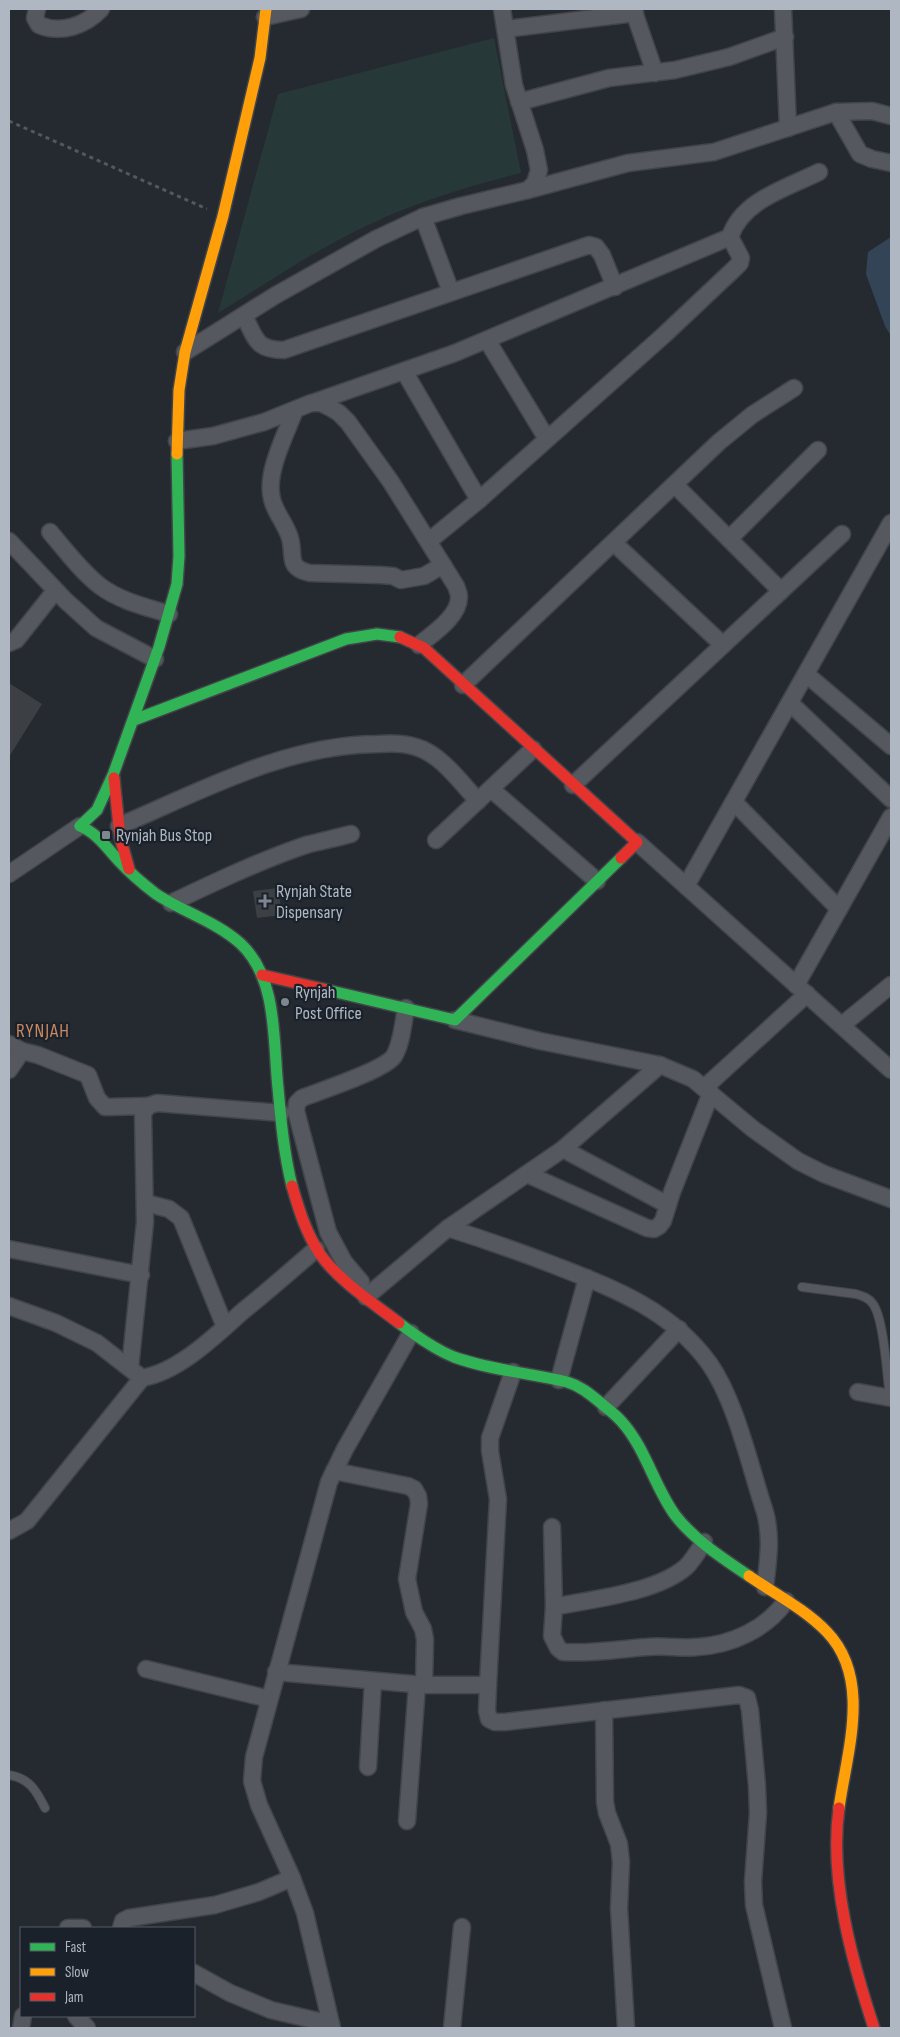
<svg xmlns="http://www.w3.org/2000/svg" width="900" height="2037" font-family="'Sofia Sans Condensed',sans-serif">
<rect width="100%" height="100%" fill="#252a30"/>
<path fill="#273838" d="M494,38L521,173C461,188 401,207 346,236C302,259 260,287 218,313L278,94Z"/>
<polygon fill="#344457" points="891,237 891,336 885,326 866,274 868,252"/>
<g fill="#3c4045">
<polygon points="9,683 42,704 9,757"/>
<polygon points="278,888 282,915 257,918 253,891"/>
</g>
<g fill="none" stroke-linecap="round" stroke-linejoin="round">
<defs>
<g id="lane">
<path d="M802,1287L856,1294C863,1296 869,1298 873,1304C884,1319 887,1376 890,1398"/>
<path d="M9,1775C29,1778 36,1790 45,1808"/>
</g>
<g id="street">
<path d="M37,9L35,18L39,25C61,34 85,26 101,9"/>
<polyline points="633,9 655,73"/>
<polyline points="783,9 788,128"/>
<polyline points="265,17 301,9"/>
<polyline points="506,29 635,13"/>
<polyline points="519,102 609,78 675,70 729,57 785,37"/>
<polyline points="836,112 860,154 872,159 891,163"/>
<polyline points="528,190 628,163 714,152 836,112 872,111 891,116"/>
<polyline points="423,217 451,292"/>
<path d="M244,316C256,338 255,350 284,350L589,245L596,247L602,255L615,287"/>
<polyline points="487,340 547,439"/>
<polyline points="185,352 276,295 376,239 423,217 461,206 528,190 535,183 539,170 535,150 514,85 502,9"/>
<polyline points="404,371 479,500"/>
<polyline points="312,403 455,353 730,237"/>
<path d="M295,410C286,434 265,473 272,499C275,513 286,524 290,538C295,556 286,568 310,573L380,575L393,576L401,580L424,576L443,565"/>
<path d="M177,441L213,436L264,422L311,403H321L331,408L339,413L348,422L391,482L456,586C457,589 459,593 459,597C459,617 432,634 419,645"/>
<polyline points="675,485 781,591"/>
<path d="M50,532C66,551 81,571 100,586C120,601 146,607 169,614"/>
<polyline points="729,539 818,450"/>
<polyline points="9,541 65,600 96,628 155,659"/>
<path d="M429,541L479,500L664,335L734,269L740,263L741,258L730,237C742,200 787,188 819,172"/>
<polyline points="614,543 723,645"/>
<polyline points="9,643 16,640 55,591"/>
<polyline points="806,674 891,746"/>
<polyline points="463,685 719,442 752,415 794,388"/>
<polyline points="790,703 891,799"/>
<polyline points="573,785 842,534"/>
<polyline points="491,789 597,881"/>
<polyline points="734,802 839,909"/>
<path d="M119,826C201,791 287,744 378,744C390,743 404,743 416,747C441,754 461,783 478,801"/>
<polyline points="436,840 533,749"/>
<polyline points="637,842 891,1070"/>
<polyline points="9,874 80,826"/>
<polyline points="686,886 891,523"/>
<path d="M171,903C215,882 259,861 306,845C321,841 336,838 351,834"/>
<polyline points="796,985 891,817"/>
<polyline points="455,1020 540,1041 660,1065 693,1079 753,1129 798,1161 824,1174 891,1199"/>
<polyline points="842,1025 891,985"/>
<polyline points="9,1044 22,1051 38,1055 88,1075 97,1098 105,1107 148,1106"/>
<polyline points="9,1070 22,1051"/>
<polyline points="704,1088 807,994"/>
<polyline points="563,1149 668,1205"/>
<polyline points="527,1174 647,1228 654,1229 659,1226 663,1221 672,1192 711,1093"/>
<polyline points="146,1203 169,1209 181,1218 225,1327"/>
<path d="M448,1228C483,1239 517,1251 551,1264C612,1288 669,1308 709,1363C736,1401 750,1467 765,1512C772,1538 768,1561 765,1587"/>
<polyline points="9,1249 141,1275"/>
<path d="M361,1282L344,1262L328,1232L296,1111L297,1103L302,1098C320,1091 385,1070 394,1056C402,1043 403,1023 406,1008"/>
<polyline points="366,1297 448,1228 563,1149 660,1065"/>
<path d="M9,1306L56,1323L97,1343L142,1378C179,1372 216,1335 243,1311C268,1291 292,1270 316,1249"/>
<polyline points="130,1368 145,1222 143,1113 148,1106 157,1103 281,1113"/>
<polyline points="513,1372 490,1438 490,1451 498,1499 488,1685 487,1711 489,1719 495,1722 505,1722 739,1695 747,1698 750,1710 757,1786 758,1813 753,1882 754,1905 783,2028"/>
<polyline points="559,1380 587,1278"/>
<polyline points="858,1392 891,1398"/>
<polyline points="606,1407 679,1329"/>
<polyline points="334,1471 408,1486 414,1489 418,1496 419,1504 407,1579 414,1612 423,1629 425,1639 424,1685"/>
<path d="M552,1527L554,1607L552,1636L558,1648L563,1652C591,1654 620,1649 647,1647C664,1645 681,1649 697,1647C732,1645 766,1629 786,1601"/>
<polyline points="9,1531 27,1521 142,1378"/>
<path d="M554,1607C592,1599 656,1593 686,1567C693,1560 699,1550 704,1542"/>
<polyline points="146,1669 269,1699"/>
<polyline points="276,1672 424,1685 488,1685"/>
<polyline points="604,1710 605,1802 607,1813 619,1844 621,1862 619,1908 626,2028"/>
<polyline points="368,1767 373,1681"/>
<polyline points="407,1821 417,1685"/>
<polyline points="68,1928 83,1928"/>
<polyline points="121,1928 123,1921 129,1918 215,1905 259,1892 292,1878"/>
<polyline points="194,1973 230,1993 271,2010 331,2024"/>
<polyline points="76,2016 87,2028"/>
<polyline points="21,2028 23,2016"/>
<polyline points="332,2028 305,1913 292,1878 259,1805 252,1781 254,1757 329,1482 345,1449 411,1333"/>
<polyline points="452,2028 462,1927"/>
</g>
<g id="fast">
<polyline points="134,720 346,639 377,634 400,637"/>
<path d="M80,826C97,833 107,848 119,861C130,873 143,884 156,894C183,912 217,922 241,944C278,979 273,1042 278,1088C281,1121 284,1154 292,1186"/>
<polyline points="80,826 97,810 113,775 159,647 177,584 179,556 177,454"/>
<polyline points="323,989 455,1020 621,858"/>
<path d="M399,1323C416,1336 434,1349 454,1357C490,1370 529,1373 567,1382C581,1386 591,1395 602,1404C609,1410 616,1415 622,1422C646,1449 654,1486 675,1515C694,1540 724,1559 749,1576"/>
</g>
<g id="slow">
<polyline points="177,454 179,390 185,352 223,216 260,58 266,9"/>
<path d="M749,1576C775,1594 805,1609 827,1632C872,1679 847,1751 839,1808"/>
</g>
<g id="jam">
<polyline points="400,637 424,648 637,842 621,858"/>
<polyline points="114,778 120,837 129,869"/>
<polyline points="262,975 323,989"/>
<path d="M292,1186C299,1210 306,1233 320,1254C338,1280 373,1303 399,1323"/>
<path d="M839,1808C829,1879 852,1961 874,2028"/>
</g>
</defs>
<use href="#lane" stroke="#414449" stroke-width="10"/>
<use href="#street" stroke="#414449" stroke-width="19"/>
<use href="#fast" stroke="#414449" stroke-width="14"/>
<use href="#slow" stroke="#414449" stroke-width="14"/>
<use href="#jam" stroke="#414449" stroke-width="14"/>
<polyline stroke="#53585c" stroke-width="3" stroke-dasharray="4 4" stroke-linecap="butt" points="9,121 207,209"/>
<use href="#lane" stroke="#55585e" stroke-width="8"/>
<use href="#street" stroke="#55585e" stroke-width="16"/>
<use href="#fast" stroke="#30b455" stroke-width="11"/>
<use href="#slow" stroke="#ff9f0a" stroke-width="11"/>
<use href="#jam" stroke="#e5322d" stroke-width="11"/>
</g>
<g fill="#7e868f" stroke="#1a212a" stroke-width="2">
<rect x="101" y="830" width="10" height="10" rx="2.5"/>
<path d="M262.5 893.5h5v5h5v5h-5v5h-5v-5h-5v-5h5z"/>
<circle cx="285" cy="1002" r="5"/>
</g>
<g text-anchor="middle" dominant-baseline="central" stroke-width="4.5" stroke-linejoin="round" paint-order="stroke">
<g font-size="18" fill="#aeb7c2" stroke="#1a212a" text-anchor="start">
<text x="116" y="835">Rynjah Bus Stop</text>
<text x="276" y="891">Rynjah State<tspan x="276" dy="21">Dispensary</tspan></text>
<text x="295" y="992">Rynjah<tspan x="295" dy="21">Post Office</tspan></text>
</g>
<g font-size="19" letter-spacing="1" fill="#ca8961" stroke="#1a212a">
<text x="43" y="1031">RYNJAH</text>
</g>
</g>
<rect width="900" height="2037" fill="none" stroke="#aeb7c2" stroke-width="20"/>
<rect x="20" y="1927" width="175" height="90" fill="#1a212a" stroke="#555d67"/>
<rect x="30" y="1943" width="25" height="8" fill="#30b455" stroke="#555d67"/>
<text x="65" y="1952" font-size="15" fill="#aeb7c2">Fast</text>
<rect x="30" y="1968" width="25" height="8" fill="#ff9f0a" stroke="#555d67"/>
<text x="65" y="1977" font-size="15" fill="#aeb7c2">Slow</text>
<rect x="30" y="1993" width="25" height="8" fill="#e5322d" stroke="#555d67"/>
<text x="65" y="2002" font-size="15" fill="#aeb7c2">Jam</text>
</svg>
